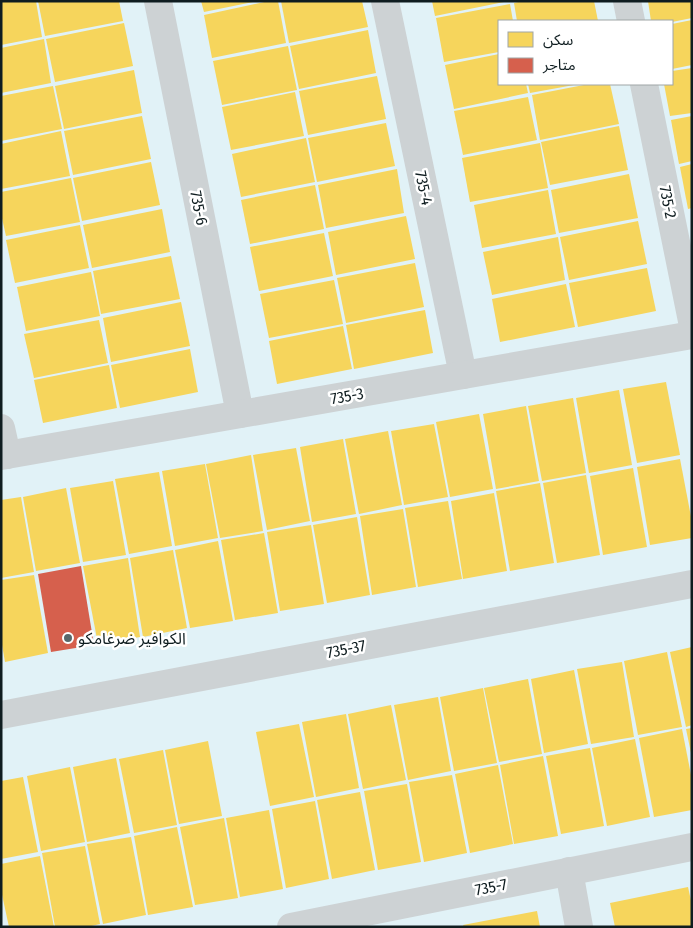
<svg xmlns="http://www.w3.org/2000/svg" width="693" height="928" font-family="'Fira Sans Condensed','Noto Sans Arabic',sans-serif">
<rect width="100%" height="100%" fill="#e1f2f7"/>
<g fill="#f6d55c">
<polygon points="1,1 36,1 42,37 1,45"/>
<polygon points="38,1 119,1 123,21 45,36"/>
<polygon points="201,1 253,1 253,2 204,12"/>
<polygon points="269,1 278,1 286,43 212,58 204,15"/>
<polygon points="281,1 362,1 368,27 289,43"/>
<polygon points="432,1 504,1 504,2 435,16"/>
<polygon points="523,1 594,1 598,21 517,21 514,3"/>
<polygon points="648,1 692,1 692,18 672,22 651,21"/>
<polygon points="510,4 513,21 499,21 499,52 444,62 436,18"/>
<polygon points="692,20 692,65 672,69 672,24"/>
<polygon points="124,23 133,66 55,82 46,39"/>
<polygon points="368,30 376,73 299,89 290,46"/>
<polygon points="44,39 51,83 1,93 1,48"/>
<polygon points="288,46 297,90 222,105 213,61"/>
<polygon points="499,54 499,84 526,84 528,93 454,109 445,65"/>
<polygon points="692,68 692,113 670,116 664,84 672,84 672,71"/>
<polygon points="134,70 142,113 64,129 55,86"/>
<polygon points="377,76 386,119 308,135 299,91"/>
<polygon points="528,84 574,84 574,85 530,93"/>
<polygon points="589,84 610,84 619,124 540,140 532,95"/>
<polygon points="53,86 62,129 1,141 1,96"/>
<polygon points="295,92 304,136 231,150 222,107"/>
<polygon points="528,97 537,140 463,155 454,111"/>
<polygon points="142,116 151,159 73,175 64,131"/>
<polygon points="692,116 692,161 679,164 671,120"/>
<polygon points="386,123 395,166 317,182 308,138"/>
<polygon points="619,126 628,170 550,185 541,142"/>
<polygon points="61,131 70,176 1,189 1,144"/>
<polygon points="306,138 315,182 241,197 232,154"/>
<polygon points="540,143 548,188 470,202 462,158"/>
<polygon points="151,162 160,205 82,221 73,178"/>
<polygon points="692,164 692,208 688,209 680,167"/>
<polygon points="397,169 404,213 326,228 318,185"/>
<polygon points="629,174 638,218 559,233 551,190"/>
<polygon points="71,178 80,222 6,236 1,214 1,192"/>
<polygon points="315,185 324,229 250,244 241,200"/>
<polygon points="548,190 556,234 482,248 474,205"/>
<polygon points="162,209 170,252 92,268 83,225"/>
<polygon points="406,216 415,259 336,275 328,232"/>
<polygon points="638,221 647,264 569,280 560,237"/>
<polygon points="80,225 89,268 15,283 6,240"/>
<polygon points="324,233 333,276 259,291 250,247"/>
<polygon points="558,237 565,280 492,295 483,252"/>
<polygon points="171,256 180,299 101,314 93,271"/>
<polygon points="415,263 424,307 346,323 337,278"/>
<polygon points="647,268 656,311 578,327 569,283"/>
<polygon points="91,272 100,316 26,331 17,287"/>
<polygon points="334,280 343,324 269,338 260,294"/>
<polygon points="566,284 575,327 500,342 492,299"/>
<polygon points="181,302 190,346 111,362 103,318"/>
<polygon points="425,310 433,353 354,369 346,325"/>
<polygon points="99,320 108,363 34,378 24,334"/>
<polygon points="343,326 352,369 277,384 269,341"/>
<polygon points="190,349 198,392 120,408 111,365"/>
<polygon points="109,365 117,408 43,423 34,380"/>
<polygon points="666,382 680,455 637,463 623,389"/>
<polygon points="619,390 632,465 589,473 576,398"/>
<polygon points="573,398 586,473 542,481 528,406"/>
<polygon points="526,406 539,481 496,489 483,414"/>
<polygon points="479,414 493,489 450,497 436,422"/>
<polygon points="434,424 448,497 404,505 391,431"/>
<polygon points="388,431 402,505 359,514 345,439"/>
<polygon points="343,439 356,514 312,522 300,447"/>
<polygon points="296,448 310,521 267,530 253,455"/>
<polygon points="251,455 263,531 220,538 206,464"/>
<polygon points="680,459 692,522 692,538 650,545 637,467"/>
<polygon points="205,464 218,538 175,546 162,471"/>
<polygon points="633,468 647,547 603,555 590,476"/>
<polygon points="159,472 172,546 129,554 115,479"/>
<polygon points="586,475 600,555 557,563 543,483"/>
<polygon points="113,481 126,555 83,562 70,488"/>
<polygon points="540,483 554,563 510,571 496,491"/>
<polygon points="66,488 80,563 36,571 23,497"/>
<polygon points="494,493 507,571 463,579 451,501"/>
<polygon points="21,497 34,572 1,578 1,500"/>
<polygon points="448,501 462,579 418,587 405,508"/>
<polygon points="403,509 416,587 372,595 360,516"/>
<polygon points="357,517 370,595 327,603 313,525"/>
<polygon points="311,525 324,604 280,611 267,532"/>
<polygon points="264,533 278,613 235,620 221,540"/>
<polygon points="218,541 233,621 190,628 175,550"/>
<polygon points="173,550 187,628 143,637 130,558"/>
<polygon points="128,558 140,637 98,644 83,566"/>
<polygon points="34,575 48,653 5,662 1,639 1,580"/>
<polygon points="692,647 692,725 686,727 670,652"/>
<polygon points="667,652 682,727 638,735 624,661"/>
<polygon points="622,662 634,737 591,744 577,669"/>
<polygon points="574,670 588,744 544,753 531,679"/>
<polygon points="528,679 542,754 499,762 484,688"/>
<polygon points="483,688 497,763 454,771 440,697"/>
<polygon points="438,697 451,771 408,780 394,705"/>
<polygon points="391,705 406,780 363,789 348,714"/>
<polygon points="346,714 359,788 316,797 302,722"/>
<polygon points="299,724 314,797 270,806 256,732"/>
<polygon points="692,728 692,753 691,753 686,729"/>
<polygon points="682,729 692,780 692,810 654,817 639,738"/>
<polygon points="635,739 650,817 607,826 592,748"/>
<polygon points="208,741 222,816 179,824 165,750"/>
<polygon points="590,748 604,826 561,834 546,756"/>
<polygon points="163,750 177,825 134,833 119,759"/>
<polygon points="543,756 558,836 514,844 500,765"/>
<polygon points="116,758 130,833 87,842 73,767"/>
<polygon points="498,765 513,844 470,853 455,774"/>
<polygon points="70,767 85,842 41,851 27,776"/>
<polygon points="452,775 467,853 424,862 409,782"/>
<polygon points="23,777 38,852 1,859 1,781"/>
<polygon points="407,784 421,862 378,870 364,791"/>
<polygon points="360,792 375,870 332,879 317,800"/>
<polygon points="315,801 329,879 286,888 272,809"/>
<polygon points="269,810 283,889 240,897 226,818"/>
<polygon points="224,818 238,898 195,905 180,827"/>
<polygon points="177,827 193,907 148,915 134,836"/>
<polygon points="131,837 146,915 103,924 87,844"/>
<polygon points="85,846 100,924 87,927 55,927 42,853"/>
<polygon points="40,856 54,927 9,927 1,890 1,864"/>
<polygon points="688,887 692,905 692,927 615,927 610,903"/>
<polygon points="537,911 540,927 464,927 463,925"/>
</g>
<polygon fill="#d6604d" points="81,566 94,645 51,652 38,574"/>
<g fill="none" stroke-linecap="round" stroke-linejoin="round">
<g stroke="#cdd2d4" stroke-width="28">
<polyline points="158,1 240,414"/>
<polyline points="385,1 463,375"/>
<polyline points="627,1 631,21"/>
<polyline points="644,84 692,321"/>
<polyline points="1,428 7,455"/>
<polyline points="1,456 692,335"/>
<polyline points="1,715 692,584"/>
<polyline points="569,871 579,927"/>
<polyline points="291,927 692,847"/>
</g>
</g>
<circle fill="#58686b" stroke="#fff" stroke-width="2" cx="68" cy="638" r="5"/>
<g text-anchor="middle" dominant-baseline="central" stroke-width="5" stroke-linejoin="round" paint-order="stroke">
<g font-size="16" fill="#0f1d20" stroke="#fff">
<text transform="translate(424 188) rotate(78)">735-4</text>
<text transform="translate(668 202) rotate(79)">735-2</text>
<text transform="translate(199 208) rotate(79)">735-6</text>
<text transform="translate(347 396) rotate(-10)">735-3</text>
<text transform="translate(346 649) rotate(-11)">735-37</text>
<text transform="translate(491 887) rotate(-11)">735-7</text>
</g>
<g font-size="16" fill="#0f1d20" stroke="#fff" text-anchor="start">
<text x="78" y="638">الكوافير ضرغامكو</text>
</g>
</g>
<rect width="693" height="928" fill="none" stroke="#0f1d20" stroke-width="5"/>
<rect x="498" y="20" width="175" height="65" fill="#ffffff" stroke="#9fa5a6"/>
<rect x="508" y="32" width="25" height="15" fill="#f6d55c" stroke="#9fa5a6"/>
<text x="543" y="45" font-size="15" fill="#0f1d20">سكن</text>
<rect x="508" y="58" width="25" height="15" fill="#d6604d" stroke="#9fa5a6"/>
<text x="543" y="70" font-size="15" fill="#0f1d20">متاجر</text>
</svg>
